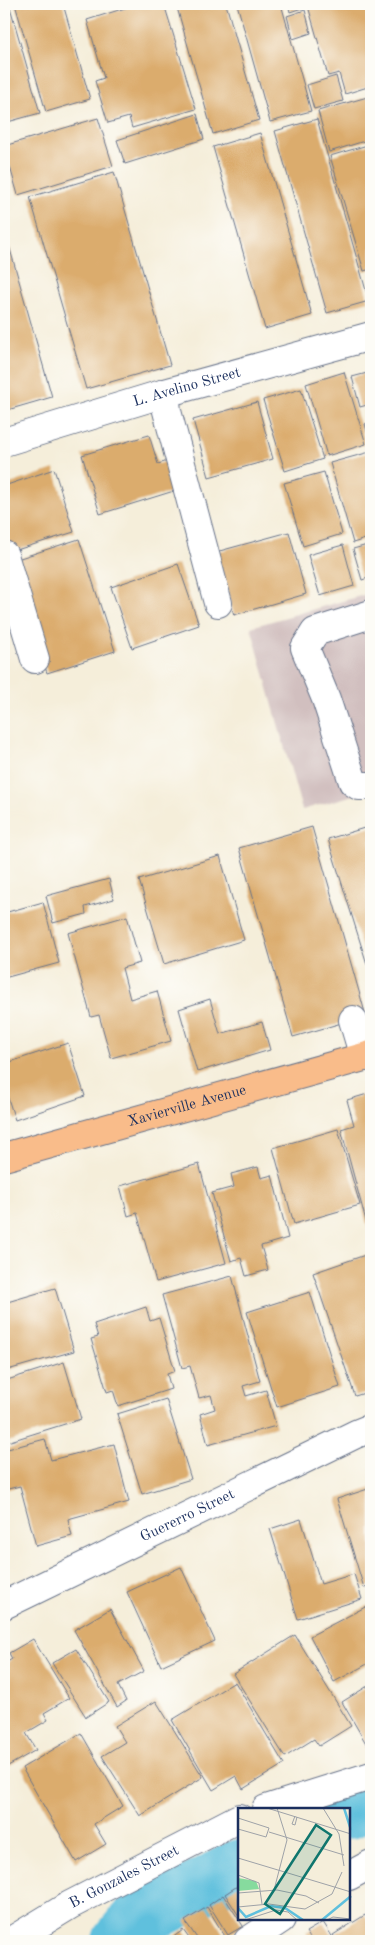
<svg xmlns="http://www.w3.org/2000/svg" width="375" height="1945" font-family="'Old Standard TT',serif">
<rect width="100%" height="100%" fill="#fdfcf7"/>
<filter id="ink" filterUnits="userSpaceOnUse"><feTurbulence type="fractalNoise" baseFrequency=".02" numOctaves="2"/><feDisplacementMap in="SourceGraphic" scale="10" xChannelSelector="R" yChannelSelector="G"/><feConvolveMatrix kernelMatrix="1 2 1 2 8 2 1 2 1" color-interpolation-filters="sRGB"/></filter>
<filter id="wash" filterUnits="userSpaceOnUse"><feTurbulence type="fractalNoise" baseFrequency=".0096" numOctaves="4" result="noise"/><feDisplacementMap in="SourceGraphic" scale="20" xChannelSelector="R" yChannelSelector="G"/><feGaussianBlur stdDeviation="1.12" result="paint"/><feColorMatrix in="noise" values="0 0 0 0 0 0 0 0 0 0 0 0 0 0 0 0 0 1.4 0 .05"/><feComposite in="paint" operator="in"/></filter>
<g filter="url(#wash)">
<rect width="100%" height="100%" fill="#f5eeda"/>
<polygon fill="#d1bfbf" points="371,593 371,790 302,810 251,627"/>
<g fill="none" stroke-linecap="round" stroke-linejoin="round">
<g stroke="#5fc0dd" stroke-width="56">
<polyline points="349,1811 371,1801"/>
<polyline points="120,1941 135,1923 239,1867"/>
</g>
</g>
<g id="blocks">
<g fill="#dbac6d">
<polygon points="15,4 63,4 90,99 46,112"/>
<polygon points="138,4 164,4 196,109 132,128 129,117 108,123 95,81 104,78 87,20"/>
<polygon points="176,4 226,4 259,120 213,134"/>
<polygon points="237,4 281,4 311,111 270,122"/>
<polygon points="288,4 371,4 371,86 345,94 339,73 328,76 308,6 290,12"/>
<polygon points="10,7 40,113 4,123 4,8"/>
<polygon points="305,10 311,33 293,39 287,16"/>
<polygon points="336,76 343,101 314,109 307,85"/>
<polygon points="371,96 371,139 329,152 318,111"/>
<polygon points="197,114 204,139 125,164 117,140"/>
<polygon points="98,118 113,166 18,195 4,146"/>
<polygon points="317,119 369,301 327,313 275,131"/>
<polygon points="260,133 312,315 265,329 213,147"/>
<polygon points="371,144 371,269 364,271 330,156"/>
<polygon points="114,172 170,365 86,389 30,197"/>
<polygon points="4,228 52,397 4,411"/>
<polygon points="344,372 366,444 327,456 306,384"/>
<polygon points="371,372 371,419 367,405 360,407 352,377"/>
<polygon points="301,389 323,459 285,471 263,400"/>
<polygon points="257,402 273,459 209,477 193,420"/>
<polygon points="371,422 371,445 365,424"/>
<polygon points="149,435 158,464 168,461 177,490 100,514 82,455"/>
<polygon points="370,452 371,537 353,543 330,463"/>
<polygon points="54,469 74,532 10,552 4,534 4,486"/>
<polygon points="324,472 342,534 303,546 284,483"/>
<polygon points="289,532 306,594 234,615 216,552"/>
<polygon points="79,539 115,651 47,673 11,561"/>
<polygon points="371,544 371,577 362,580 353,549"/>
<polygon points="343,545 354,586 320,596 308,555"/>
<polygon points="178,564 199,625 132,648 111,587"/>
<polygon points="371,826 371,977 328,839"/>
<polygon points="312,827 366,1016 293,1037 239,848"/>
<polygon points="220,856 244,940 164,964 139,880"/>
<polygon points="109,879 114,899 85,907 86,914 53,923 46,896"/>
<polygon points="43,902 59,963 4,978 4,913"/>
<polygon points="127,916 140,963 122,968 130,999 157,991 171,1041 111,1058 99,1015 91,1017 68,933"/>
<polygon points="210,999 220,1034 262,1022 270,1050 197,1072 179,1009"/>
<polygon points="68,1043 85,1096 15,1120 4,1086 4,1064"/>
<polygon points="371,1093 371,1231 369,1232 341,1129 354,1125 347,1100"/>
<polygon points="338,1129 360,1205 294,1224 273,1148"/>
<polygon points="199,1164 226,1263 156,1282 137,1213 128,1216 120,1186"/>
<polygon points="258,1167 261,1178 272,1175 288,1238 261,1246 268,1270 246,1276 241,1258 231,1261 212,1193 234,1187 231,1174"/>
<polygon points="371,1253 371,1391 355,1396 313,1273"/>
<polygon points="232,1276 260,1381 243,1386 246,1396 266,1390 276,1426 208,1445 200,1414 215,1409 211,1395 199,1398 190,1366 182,1368 162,1295"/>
<polygon points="55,1288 74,1351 4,1371 4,1303"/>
<polygon points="310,1292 340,1387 277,1407 247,1312"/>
<polygon points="146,1307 150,1321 159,1318 175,1371 167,1374 171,1389 118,1406 113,1390 107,1392 91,1339 98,1337 94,1324"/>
<polygon points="64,1362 81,1419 4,1443 4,1381"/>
<polygon points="166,1399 191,1479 142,1494 117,1414"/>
<polygon points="45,1439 51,1460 114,1444 129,1502 68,1519 72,1536 36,1546 20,1486 4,1490 4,1450"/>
<polygon points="371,1488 371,1586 364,1588 337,1499"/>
<polygon points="301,1519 321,1584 354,1574 362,1599 298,1619 270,1529"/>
<polygon points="181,1567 215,1641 161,1666 127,1592"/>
<polygon points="371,1604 371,1662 334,1682 310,1636"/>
<polygon points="110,1609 144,1671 118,1685 126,1701 117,1707 74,1630"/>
<polygon points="295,1635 351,1726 319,1746 314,1739 285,1757 233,1674"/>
<polygon points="33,1639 69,1698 44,1713 48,1720 26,1733 36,1750 8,1766 4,1759 4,1664 12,1659 9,1653"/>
<polygon points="76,1649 109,1702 86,1717 52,1663"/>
<polygon points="235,1682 284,1764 243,1789 236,1776 213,1790 172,1720"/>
<polygon points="371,1684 371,1752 342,1702"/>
<polygon points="156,1701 203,1777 140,1816 102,1756 125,1742 115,1726"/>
<polygon points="81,1733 123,1806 94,1824 106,1844 76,1862 22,1768"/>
<polygon points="239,1885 239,1916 225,1894"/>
<polygon points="223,1895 243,1926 228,1935 209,1905"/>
<polygon points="207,1907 226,1938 221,1941 199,1941 185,1921"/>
<polygon points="365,1915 371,1925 371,1941 337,1941 333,1935"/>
<polygon points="323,1922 335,1941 312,1941 306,1932"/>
<polygon points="183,1930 191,1941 168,1941"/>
</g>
</g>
</g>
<g filter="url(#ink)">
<use href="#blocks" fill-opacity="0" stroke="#677289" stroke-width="1"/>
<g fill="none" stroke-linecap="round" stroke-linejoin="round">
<defs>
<g id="minor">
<polyline points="165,393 167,411 218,603"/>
<path id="s1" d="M4,442L165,393L371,336"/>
<polyline points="4,555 35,659"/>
<polyline points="371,614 315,632 305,648 326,699 353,782 359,786 371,786"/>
<polyline points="353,1020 364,1057"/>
<path id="s2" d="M4,1605L356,1434L371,1428"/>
<polyline points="266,1809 371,1776"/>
<polyline points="349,1876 371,1864"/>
<path id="s3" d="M11,1941L70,1905L239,1818"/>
<polyline points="248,1941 281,1919"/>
</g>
<g id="major">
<path id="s4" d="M4,1157L371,1055"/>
</g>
</defs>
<use href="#minor" stroke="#677289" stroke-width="30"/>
<use href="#major" stroke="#677289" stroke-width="30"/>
<use href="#minor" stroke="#fff" stroke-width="28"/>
<use href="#major" stroke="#f9bc8a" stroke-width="28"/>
</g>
</g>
<g text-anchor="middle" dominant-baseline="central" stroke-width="4" stroke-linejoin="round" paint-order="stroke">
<g font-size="15" fill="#1b2f5e" stroke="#fdfcf7">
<text stroke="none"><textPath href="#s1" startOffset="191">L. Avelino Street</textPath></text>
<text stroke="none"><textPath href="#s4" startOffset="190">Xavierville Avenue</textPath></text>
<text stroke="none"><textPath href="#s2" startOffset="204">Guererro Street</textPath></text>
<text stroke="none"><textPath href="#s3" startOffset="130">B. Gonzales Street</textPath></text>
</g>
</g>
<g transform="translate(238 1808)">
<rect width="112" height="112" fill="#f5eeda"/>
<path d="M0,70L18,73L21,81L0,83Z" fill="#86db9e"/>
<path fill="none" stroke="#5fc0dd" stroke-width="2.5" d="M106,0L113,22M0,100L8,109L33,98L47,100L65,112M84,112L113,88"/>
<path fill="none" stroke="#9ea2a8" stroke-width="1" d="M29,0L113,26M85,0L101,26L106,58M57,8L54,16L57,17L59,9M0,10L31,20L28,29L0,21M31,24L106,47M0,50L113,84M0,67L21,75L24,96M36,82L49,32L39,0M0,85L39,82L68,88L81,95M0,99L31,96L67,101L94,86L104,64M7,112L38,102L50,104L59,112M89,112L95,109L113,111"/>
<path fill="#0f766e" fill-opacity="0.15" stroke="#0f766e" stroke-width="2.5" d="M78,17L93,27L42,106L27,96Z"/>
<rect width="112" height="112" fill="none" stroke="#1b2f5e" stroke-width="2.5"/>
</g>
<rect width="375" height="1945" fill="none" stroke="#fdfcf7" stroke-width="20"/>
</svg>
